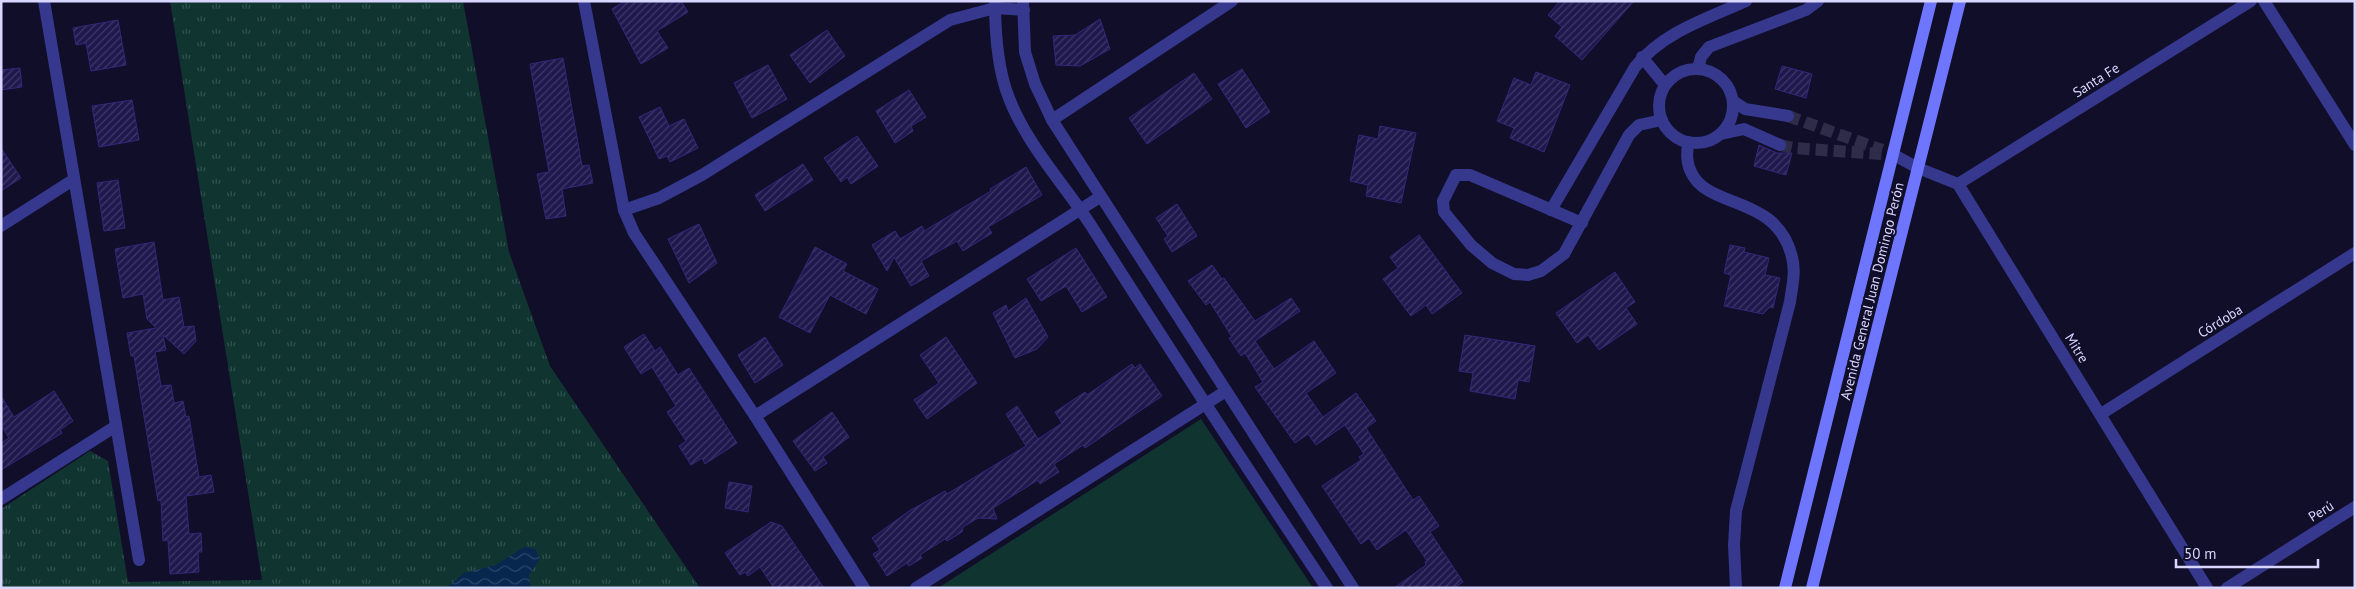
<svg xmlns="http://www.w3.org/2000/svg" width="2356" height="589" font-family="'PT Sans',sans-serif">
<defs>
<pattern id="grass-tufts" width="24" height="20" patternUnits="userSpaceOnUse" patternTransform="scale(1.25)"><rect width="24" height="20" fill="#103531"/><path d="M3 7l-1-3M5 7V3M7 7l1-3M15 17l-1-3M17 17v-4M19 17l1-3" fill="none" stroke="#325250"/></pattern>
<pattern id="water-waves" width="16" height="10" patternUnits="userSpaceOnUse" patternTransform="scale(1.25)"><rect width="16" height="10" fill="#08274f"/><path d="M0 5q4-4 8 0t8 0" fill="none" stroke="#2b4669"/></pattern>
<pattern id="building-hatch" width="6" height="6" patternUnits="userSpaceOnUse" patternTransform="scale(1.25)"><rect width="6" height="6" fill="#1f184d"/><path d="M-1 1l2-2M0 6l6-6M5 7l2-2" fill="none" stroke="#3f3968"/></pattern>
</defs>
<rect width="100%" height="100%" fill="#110e2a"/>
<polygon fill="url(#grass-tufts)" points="170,1 463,1 509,252 550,366 700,588 1,588 1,509 90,451 108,461 128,582 262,580"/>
<polygon fill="#103531" points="1201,419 1313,588 938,588"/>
<polygon fill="url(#water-waves)" points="524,547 535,549 540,558 529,576 531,588 446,588 464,573 496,565"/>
<g fill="url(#building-hatch)" stroke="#32287b">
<polygon points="625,1 681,1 688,12 657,31 668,48 641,64 612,9"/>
<polygon points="1560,1 1634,1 1582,60 1555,36 1562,27 1548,15"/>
<polygon points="1100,19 1110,49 1080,66 1056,65 1053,36 1075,35"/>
<polygon points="118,20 126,65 91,71 86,43 76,45 73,28"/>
<polygon points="827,30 845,56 810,83 790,55"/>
<polygon points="563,58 582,166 589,165 593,183 562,189 566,216 546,219 537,174 549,172 530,64"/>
<polygon points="768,65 787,99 752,118 734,83"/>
<polygon points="1782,66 1812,74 1806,98 1775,89"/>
<polygon points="20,68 22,87 1,90 1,70"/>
<polygon points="1242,69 1270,112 1246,128 1218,84"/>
<polygon points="1536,72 1570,85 1544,152 1510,138 1514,128 1497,121 1514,78 1531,85"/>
<polygon points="1194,73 1212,99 1147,144 1129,118"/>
<polygon points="909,90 926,117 911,126 913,131 895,143 876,111"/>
<polygon points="132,100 139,140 99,147 92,106"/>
<polygon points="660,107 669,126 684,119 698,148 670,162 667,156 659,159 639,117"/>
<polygon points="1380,126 1416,133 1401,203 1366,196 1368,185 1350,181 1359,135 1378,139"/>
<polygon points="857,136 878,166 851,184 847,177 841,182 824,158"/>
<polygon points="1759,145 1777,153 1792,153 1786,175 1754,166"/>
<polygon points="1,148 21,178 1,191"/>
<polygon points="803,164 813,180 765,211 755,195"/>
<polygon points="1026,167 1042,195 988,227 992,233 963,251 957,241 921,261 929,276 911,286 894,257 887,271 872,245 895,231 900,239 922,226 924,231 991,191 990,189"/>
<polygon points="118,180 125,228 104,231 97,183"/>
<polygon points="1177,204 1197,236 1172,252 1164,239 1168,236 1156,218"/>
<polygon points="699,224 717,263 689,283 668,239"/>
<polygon points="1419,235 1462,293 1432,314 1426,305 1411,316 1383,279 1398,268 1390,257"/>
<polygon points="154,242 163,300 179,297 184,327 194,326 196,341 184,354 163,335 166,350 155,352 161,386 171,385 174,403 183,401 186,417 189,416 199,477 211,475 214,492 186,496 189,534 201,533 202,552 198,552 199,572 170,574 168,540 163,541 161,500 158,501 134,356 131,356 127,333 156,328 147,319 143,294 123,298 115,249"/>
<polygon points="1730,245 1745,248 1744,252 1769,258 1765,275 1780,278 1773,308 1770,307 1763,314 1724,306 1731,275 1724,273"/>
<polygon points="815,247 847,264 843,271 878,289 866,314 830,295 810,333 779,317"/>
<polygon points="1076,248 1107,297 1082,312 1066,286 1041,301 1027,279"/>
<polygon points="1212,265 1222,279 1224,278 1255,321 1291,298 1300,311 1255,341 1274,369 1314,341 1336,373 1306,393 1323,417 1356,393 1376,421 1366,428 1413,500 1419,496 1439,526 1430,532 1463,582 1454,588 1394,588 1426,565 1425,562 1427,561 1406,530 1377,550 1369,538 1361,544 1322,486 1361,460 1359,457 1364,454 1345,425 1316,445 1308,434 1295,443 1255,387 1263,382 1245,353 1241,356 1229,338 1232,337 1210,302 1206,305 1188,281"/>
<polygon points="1615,272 1635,302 1626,308 1637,324 1599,350 1588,335 1577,343 1556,313"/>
<polygon points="1026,298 1048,337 1037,349 1015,358 993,313 1006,305 1008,311"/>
<polygon points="644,334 655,351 660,347 678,375 689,368 737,443 705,464 702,458 691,465 679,446 686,441 667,412 676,406 652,367 641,374 624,347"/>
<polygon points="1465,335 1535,346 1529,382 1518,380 1515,399 1470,391 1473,373 1459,371"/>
<polygon points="765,337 783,365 755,383 738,355"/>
<polygon points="946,337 977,383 927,419 914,400 939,383 920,355"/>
<polygon points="1132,364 1135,368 1140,364 1162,396 1085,448 1083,445 1054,464 1059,472 1040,484 1038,480 993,508 997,519 978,518 963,527 962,532 947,541 945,539 920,555 922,558 909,566 907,563 887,576 873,554 880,550 872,538 909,511 945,491 947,494 1026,446 1006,414 1017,406 1038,439 1062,423 1055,412 1085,392 1087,395"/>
<polygon points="54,391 73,421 60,430 62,433 1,470 1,443 9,438 1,425 1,396 14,417"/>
<polygon points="832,412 849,437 823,457 827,463 815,471 793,441"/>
<polygon points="729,482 752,486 748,512 725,508"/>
<polygon points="771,522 782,526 824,588 774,588 760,567 748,576 745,572 740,575 725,553"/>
</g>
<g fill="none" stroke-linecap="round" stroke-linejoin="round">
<g stroke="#2f2c4a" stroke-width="12" stroke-dasharray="12 6" stroke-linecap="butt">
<polyline points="1788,116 1882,150"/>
<polyline points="1780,145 1793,148 1894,155"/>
</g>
<g stroke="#35388d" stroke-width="12">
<polyline points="44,1 139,560"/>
<polyline points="584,1 624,210 634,233 755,416 864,588"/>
<path d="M995,1C995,33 997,68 1009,98C1027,145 1065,185 1092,227C1169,349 1247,468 1327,588"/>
<polyline points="1023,1 1025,52 1035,84 1052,120 1353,588"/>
<polyline points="2264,1 2355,145"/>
<polyline points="1642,57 1665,85"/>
<polyline points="1698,69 1701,57 1709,47 1806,10 1818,1"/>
<circle cx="1696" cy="106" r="37"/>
<polyline points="1733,101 1745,109 1788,116"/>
<polyline points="1052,120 1232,1"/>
<polyline points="1721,134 1744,129 1780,145"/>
<path d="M1688,142C1687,153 1686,162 1691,172C1708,210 1777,194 1792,257C1796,272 1792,287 1790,302L1736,511L1734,545L1736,588"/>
<polyline points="1894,155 1918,168 1958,184 2207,588"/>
<polyline points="1958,184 2251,1"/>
<polyline points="624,210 659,198 702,175 950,20 995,8 1024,10"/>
<path d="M1551,210L1635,67C1663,32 1706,19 1746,1"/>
<polyline points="1582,223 1470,175 1456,175 1443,201 1444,212 1471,245 1492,263 1514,274 1528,275 1541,271 1564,254 1629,135 1639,125 1662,120"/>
<polyline points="1,226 73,180"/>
<polyline points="2101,414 2355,253"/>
<polyline points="755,416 1100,197"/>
<polyline points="1,499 116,426"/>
<polyline points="916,588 1226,391"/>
<polyline points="2227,588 2355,507"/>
</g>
<g stroke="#6e76ff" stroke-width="12">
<polyline points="1785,588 1931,1"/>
<polyline points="1812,588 1960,1"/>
</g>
</g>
<g text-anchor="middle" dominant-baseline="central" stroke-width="4" stroke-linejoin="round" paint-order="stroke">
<g font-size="14" fill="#d9d7ff" stroke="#110e2a">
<text transform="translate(2096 80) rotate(-32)">Santa Fe</text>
<text transform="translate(1872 291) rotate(-76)">Avenida General Juan Domingo Perón</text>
<text transform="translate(2220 321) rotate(-32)">Córdoba</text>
<text transform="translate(2077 348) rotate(58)">Mitre</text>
<text transform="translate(2321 511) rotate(-32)">Perú</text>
</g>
</g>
<rect width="2356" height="589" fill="none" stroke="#d9d7ff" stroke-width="5"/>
<path d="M2176 559v8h142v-8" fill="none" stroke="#d9d7ff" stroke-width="2.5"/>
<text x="2184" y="559" font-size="15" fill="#d9d7ff" stroke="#110e2a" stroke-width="4" paint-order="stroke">50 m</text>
</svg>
